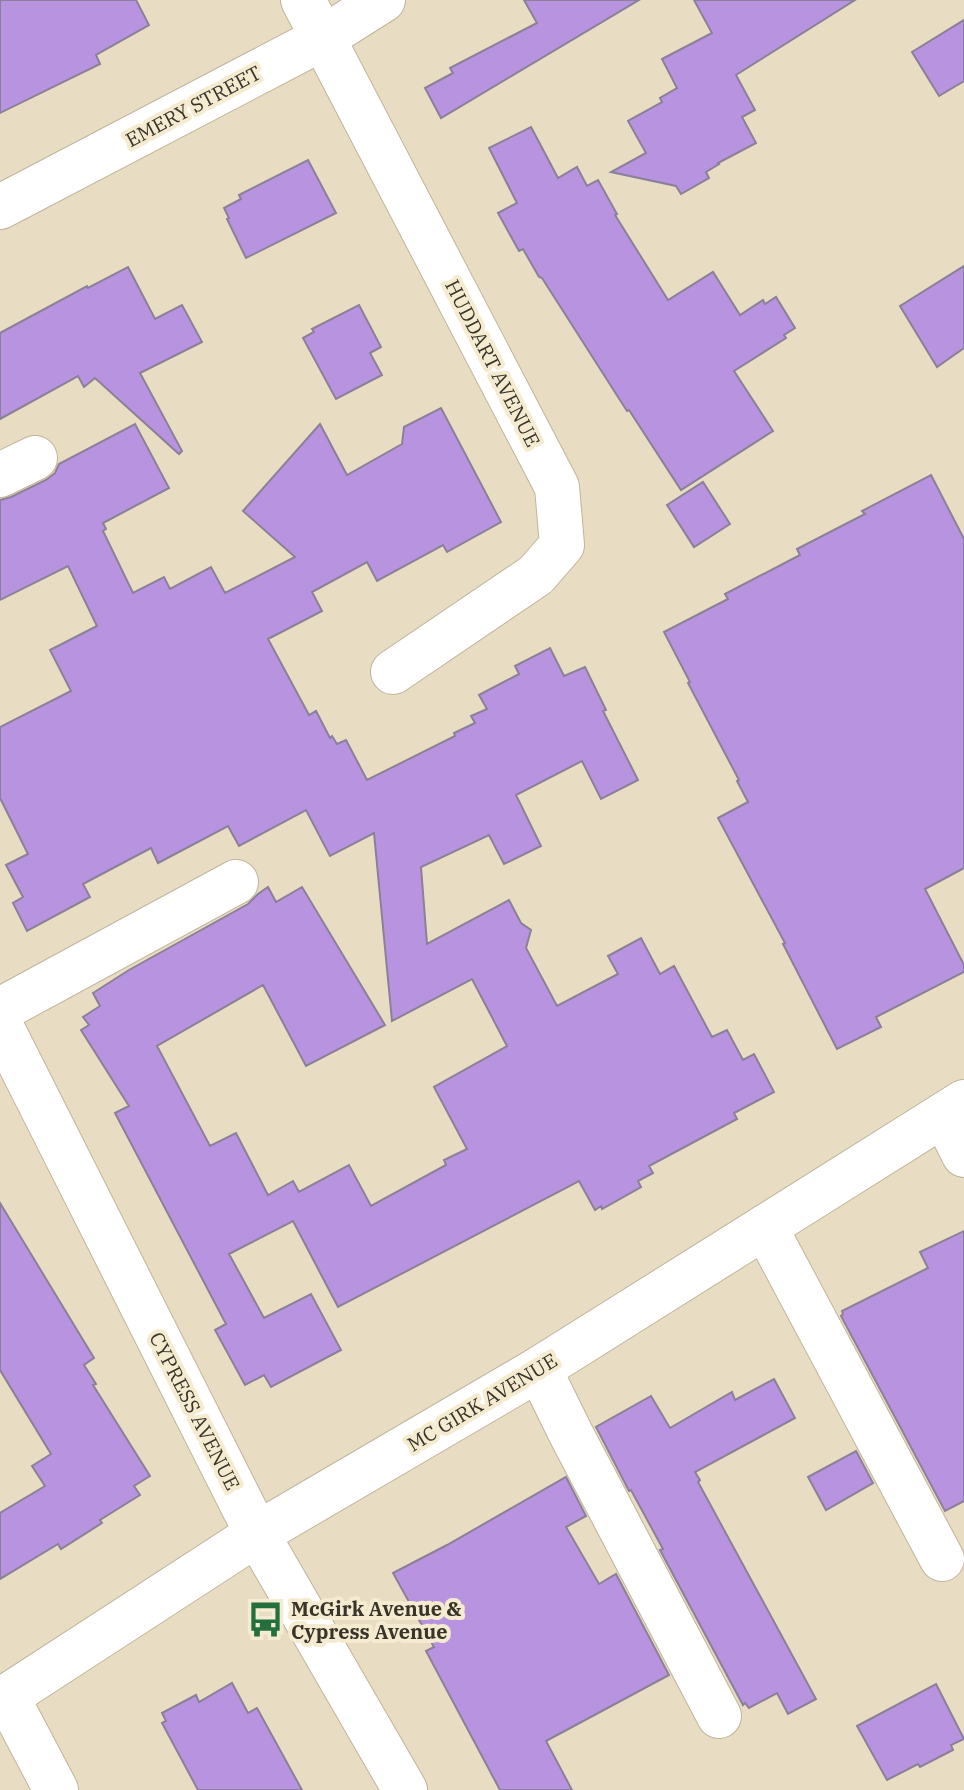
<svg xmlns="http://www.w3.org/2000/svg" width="964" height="1790" font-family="'IBM Plex Serif',serif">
<rect width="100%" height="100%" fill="#e8ddc3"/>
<g fill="#b894e0" stroke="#8a8097" stroke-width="2">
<polygon points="0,0 136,0 149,25 96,55 100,64 0,113"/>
<polygon points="524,0 639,0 441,118 425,88 453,73 450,68 537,23"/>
<polygon points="694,0 855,0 736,75 755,110 742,117 756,143 718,163 719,164 706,172 709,178 681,194 676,186 611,172 646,153 628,121 662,102 660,98 677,88 662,59 712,33"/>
<polygon points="964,20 964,81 939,96 912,52"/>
<polygon points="531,127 558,178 577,167 587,186 598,180 617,214 615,215 668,300 713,272 740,315 763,300 765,304 776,297 795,328 784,335 786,338 734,371 773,431 681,490 629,410 627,411 542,278 539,277 523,249 519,251 498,213 517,203 489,148"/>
<polygon points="308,160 336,213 246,258 227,219 229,218 224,208 241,199 239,195"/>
<polygon points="964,266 964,348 937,367 900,306"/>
<polygon points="128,267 155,319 182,305 202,342 140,373 182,451 179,454 95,378 84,387 78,376 0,419 0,333 87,286 88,288"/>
<polygon points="359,305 381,347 370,353 382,375 336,399 303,338 314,332 312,329"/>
<polygon points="441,408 501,522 447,552 443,545 377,581 367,562 312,592 322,611 268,639 309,715 316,711 330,738 332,736 337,744 346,740 367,780 455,736 454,733 475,723 471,716 487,709 479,695 519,674 515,666 550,648 564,676 585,667 606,710 603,711 638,780 601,799 582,761 516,795 541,846 504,864 489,835 421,867 427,944 509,900 521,923 531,930 526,948 557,1006 618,974 608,956 641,938 660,974 674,966 712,1037 727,1030 743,1060 754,1054 774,1092 734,1113 737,1119 649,1166 653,1173 638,1181 641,1187 602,1209 601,1206 595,1210 579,1181 338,1307 293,1221 229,1254 264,1318 311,1294 341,1350 271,1387 264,1375 245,1385 215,1330 226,1324 115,1113 129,1106 81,1030 89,1025 83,1017 100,1006 93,993 129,970 248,904 258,894 268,887 276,902 302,887 385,1025 306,1066 263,985 157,1046 210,1146 236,1133 268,1195 293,1181 299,1192 349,1165 371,1206 446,1165 444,1160 467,1149 434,1087 507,1046 472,979 392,1021 374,833 330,856 306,810 239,846 228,826 158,863 151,848 83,884 90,897 27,931 13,903 23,897 6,865 28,854 0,798 0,727 71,691 50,650 97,626 68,566 0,600 0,500 11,497 46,480 55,473 59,464 135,424 169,488 103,523 106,529 103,531 133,593 164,577 170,589 211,567 225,593 295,557 243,511 320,424 347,475 402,444 404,427"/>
<polygon points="931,475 964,539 964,868 925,889 964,965 964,972 876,1017 881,1027 837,1049 783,944 785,943 718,818 748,802 737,781 739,780 688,683 690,682 664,632 728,599 725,594 800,555 797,549 865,514 862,511"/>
<polygon points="703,482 730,524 694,547 667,505"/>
<polygon points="0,1203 94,1358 84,1365 96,1384 93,1385 150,1476 134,1486 140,1495 100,1520 102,1523 61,1549 58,1544 0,1579 0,1513 45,1486 32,1466 51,1454 0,1370"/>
<polygon points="964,1231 964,1501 945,1511 841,1316 843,1314 842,1311 928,1268 920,1252"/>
<polygon points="774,1379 795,1418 695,1472 700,1480 698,1482 816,1699 788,1714 777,1693 749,1708 745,1703 743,1705 660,1550 663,1549 631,1490 629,1491 596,1427 651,1396 670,1428 732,1392 735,1400"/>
<polygon points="856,1451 873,1483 826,1510 808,1477"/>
<polygon points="566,1477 586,1516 566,1527 599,1584 616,1574 669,1675 546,1741 572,1790 500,1790 426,1651 434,1647 393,1573 447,1545"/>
<polygon points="232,1683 248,1713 257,1708 302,1790 198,1790 162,1723 166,1721 162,1713 196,1695 199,1702"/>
<polygon points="936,1684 964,1739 951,1745 953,1750 920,1767 918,1764 887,1780 857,1726"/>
</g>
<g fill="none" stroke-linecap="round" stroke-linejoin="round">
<defs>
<g id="minor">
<polyline points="303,0 557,487 562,545 536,575 393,672"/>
<polyline points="0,207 323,38 383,0"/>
<polyline points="0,475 35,458"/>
<polyline points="0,1010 236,882"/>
<polyline points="0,1024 257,1534 405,1790"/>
<polyline points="944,1115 964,1155"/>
<polyline points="765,1227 942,1559"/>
<polyline points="539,1369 571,1434 719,1716"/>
<polyline points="7,1697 56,1790"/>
<polyline points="0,1701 257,1534 539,1369 964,1102"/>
</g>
</defs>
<use href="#minor" stroke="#bfb59c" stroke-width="46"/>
<use href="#minor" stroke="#fff" stroke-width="44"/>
</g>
<defs>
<symbol id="bus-bare" viewBox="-9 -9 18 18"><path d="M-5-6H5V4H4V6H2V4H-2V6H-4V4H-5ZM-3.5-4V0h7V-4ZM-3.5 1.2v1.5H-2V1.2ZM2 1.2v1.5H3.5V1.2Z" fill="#236f3d" stroke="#f5ebd0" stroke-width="2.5" paint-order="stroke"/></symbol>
</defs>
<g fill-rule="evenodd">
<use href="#bus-bare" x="240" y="1594" width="51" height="51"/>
</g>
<g text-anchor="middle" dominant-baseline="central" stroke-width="8" stroke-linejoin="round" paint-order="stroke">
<g font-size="20" fill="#38342a" stroke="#f5ebd0">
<text transform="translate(193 106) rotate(-28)">EMERY STREET</text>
<text transform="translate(493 363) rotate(63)">HUDDART AVENUE</text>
<text transform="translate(482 1402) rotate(-31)">MC GIRK AVENUE</text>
<text transform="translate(195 1411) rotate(63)">CYPRESS AVENUE</text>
</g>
<g font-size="20" font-weight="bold" fill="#38342a" stroke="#f5ebd0" text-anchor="start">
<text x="291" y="1608">McGirk Avenue &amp;<tspan x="291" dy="23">Cypress Avenue</tspan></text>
</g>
</g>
</svg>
